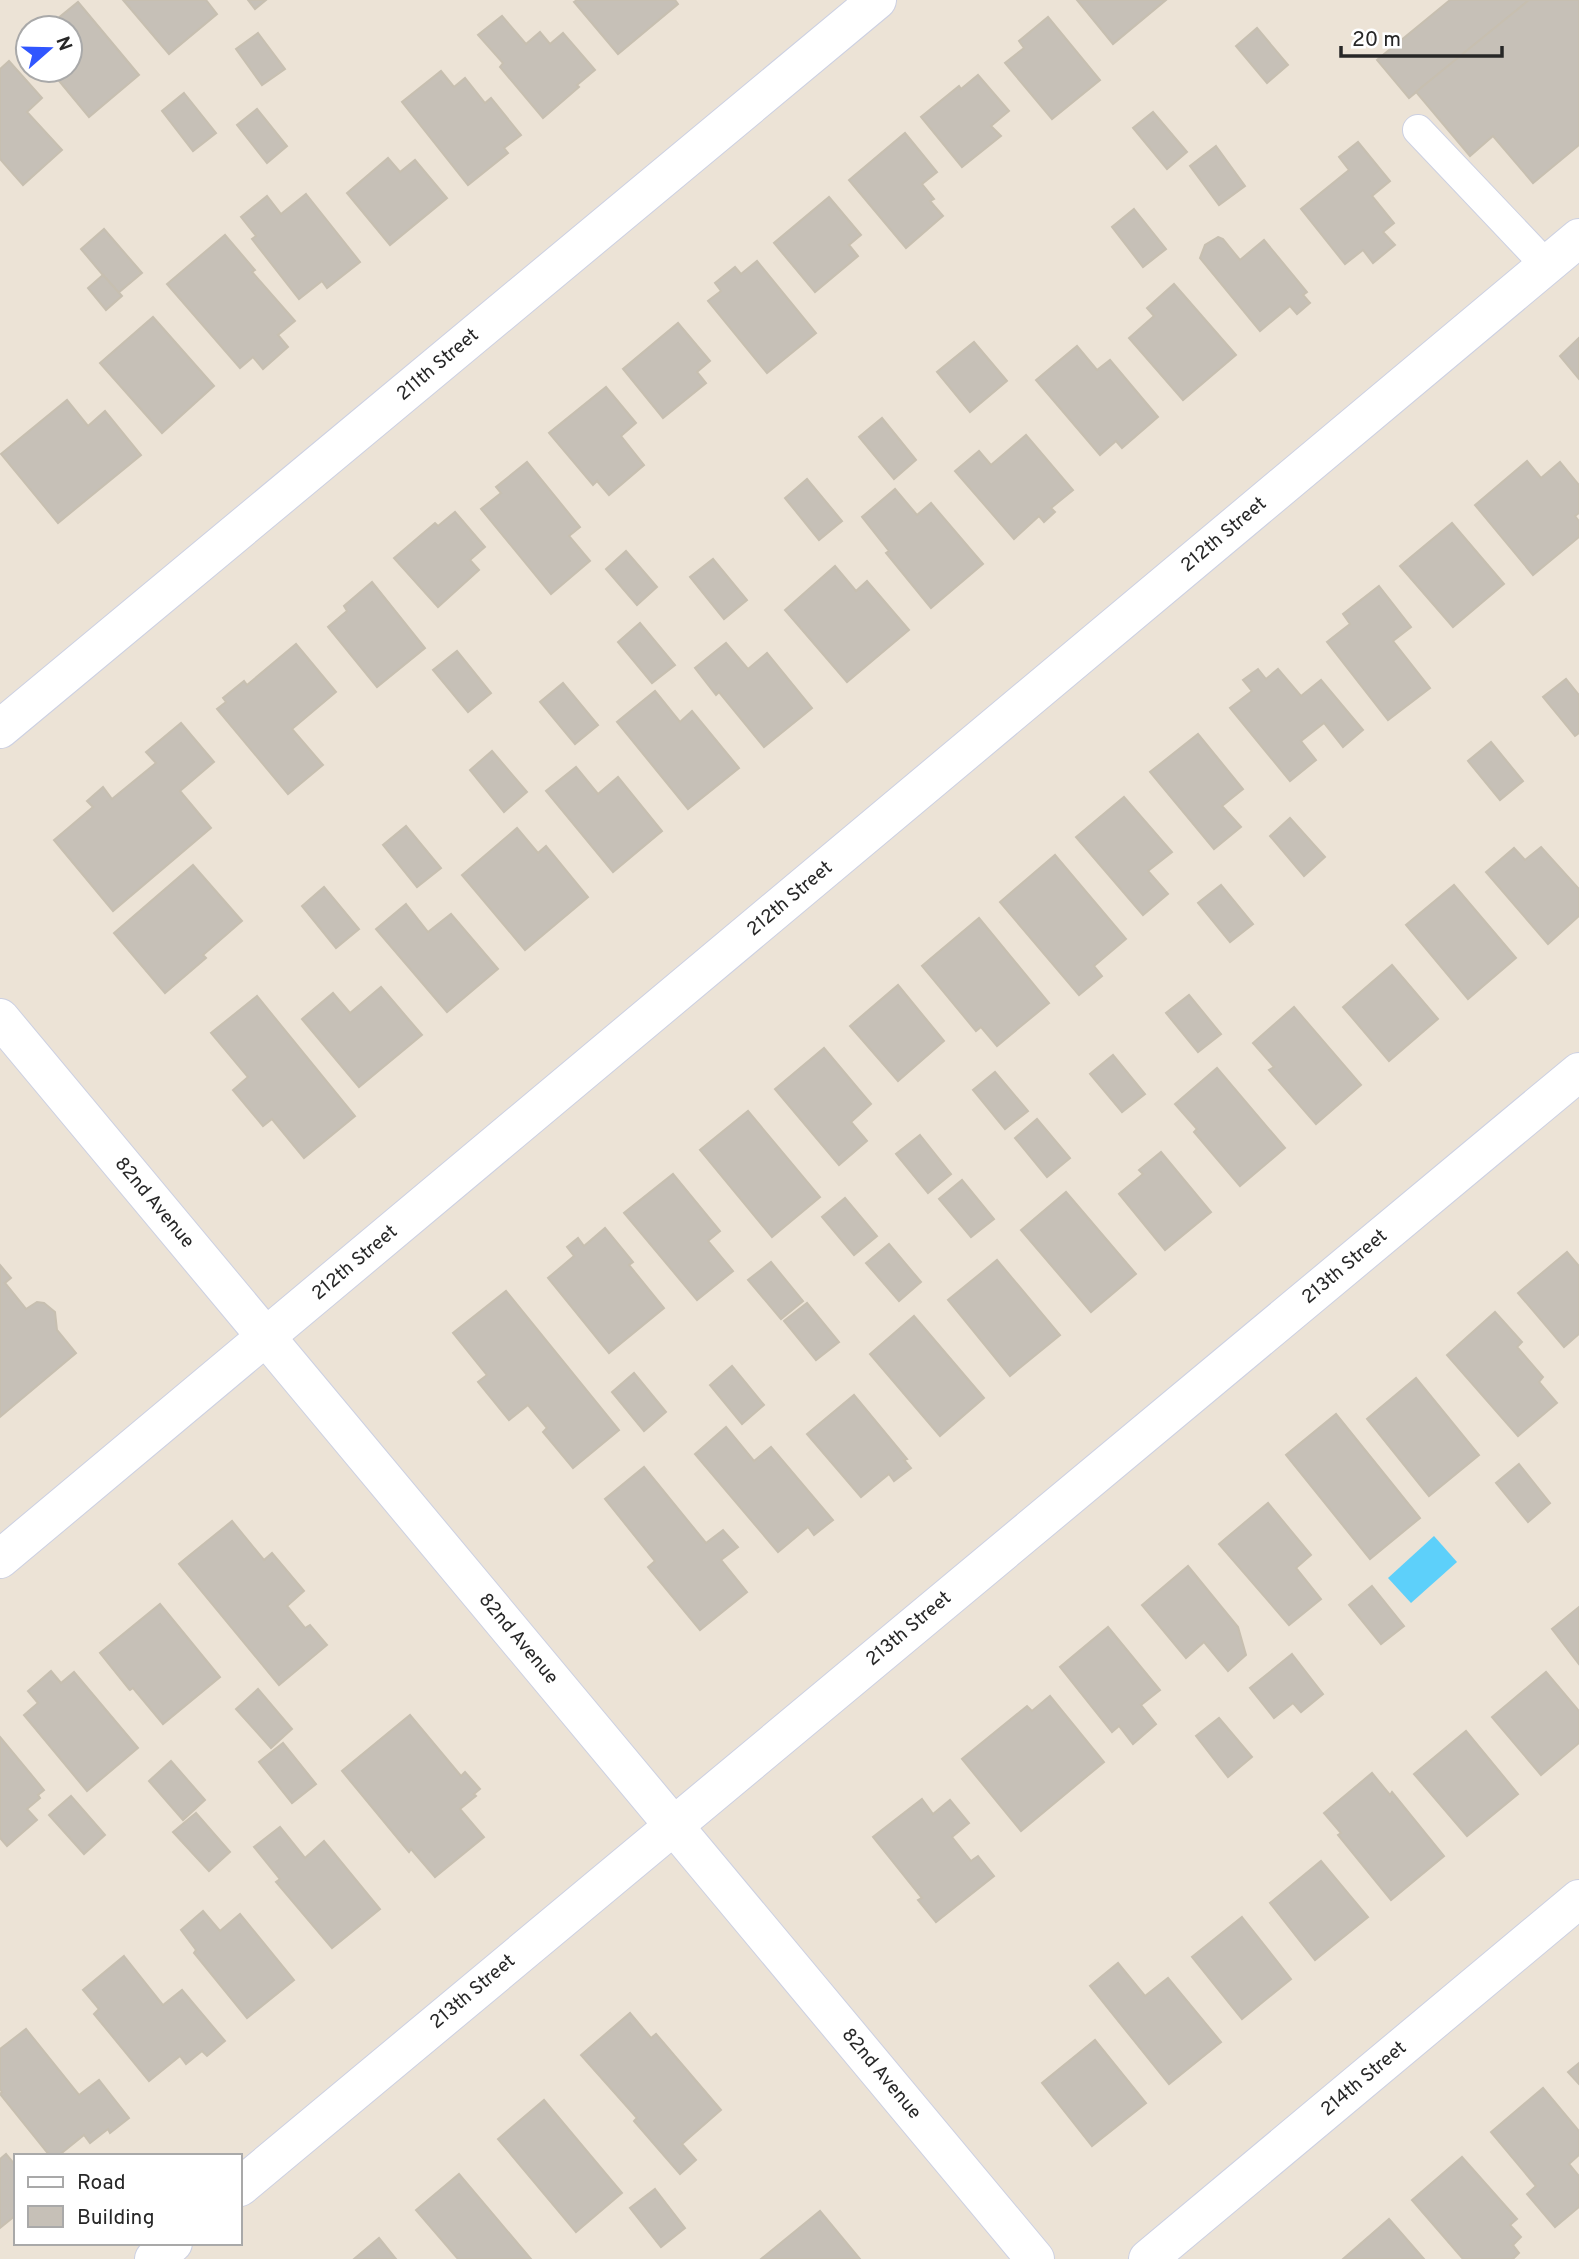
<svg xmlns="http://www.w3.org/2000/svg" width="1579" height="2259" font-family="Overpass,sans-serif">
<rect width="100%" height="100%" fill="#ece3d6"/>
<polygon fill="#5dd0fa" points="1434,1536 1457,1562 1411,1603 1388,1578"/>
<g fill="#c6c0b7" stroke="#c7bfb0" stroke-width="2">
<polygon points="123,0 206,0 217,14 169,54"/>
<polygon points="248,0 266,0 255,9"/>
<polygon points="577,0 675,0 678,4 618,54 574,2"/>
<polygon points="1077,0 1166,0 1113,44"/>
<polygon points="1450,0 1529,0 1409,98 1377,60"/>
<polygon points="1529,0 1579,0 1579,145 1533,183 1493,136 1470,156 1416,92"/>
<polygon points="78,2 139,75 89,117 50,70 70,70 70,28 46,28"/>
<polygon points="502,16 526,44 540,32 550,44 563,33 595,70 577,85 579,87 543,118 500,67 503,63 478,35"/>
<polygon points="1048,17 1100,80 1052,119 1005,63 1024,48 1019,41"/>
<polygon points="1257,28 1288,65 1267,83 1236,46"/>
<polygon points="258,33 285,69 262,85 236,49"/>
<polygon points="9,61 42,98 27,112 62,150 23,185 0,159 0,69"/>
<polygon points="441,71 454,87 465,78 485,103 491,98 521,135 504,148 508,153 468,185 402,102"/>
<polygon points="978,75 1009,111 991,126 1001,136 962,167 921,117 959,86 961,89"/>
<polygon points="184,93 216,133 193,151 162,111"/>
<polygon points="257,109 287,146 267,163 237,125"/>
<polygon points="1153,112 1187,152 1167,169 1133,128"/>
<polygon points="905,133 937,172 922,184 934,199 930,201 943,216 906,248 849,180"/>
<polygon points="1358,142 1390,181 1372,196 1394,223 1383,232 1395,245 1373,263 1363,250 1345,264 1301,209 1349,170 1339,157"/>
<polygon points="1216,146 1245,186 1219,205 1190,166"/>
<polygon points="388,158 400,172 415,160 447,198 390,245 347,193"/>
<polygon points="306,194 360,262 327,288 322,281 299,299 252,239 256,236 241,217 267,196 281,214"/>
<polygon points="829,197 861,235 849,245 858,256 815,292 774,243"/>
<polygon points="1134,209 1166,249 1143,267 1112,227"/>
<polygon points="104,229 142,273 118,293 81,249"/>
<polygon points="225,235 255,270 252,272 295,321 278,335 288,347 263,369 253,357 240,368 167,284"/>
<polygon points="1218,237 1223,239 1240,260 1264,240 1307,292 1303,295 1310,303 1297,314 1290,306 1260,331 1200,258 1205,245"/>
<polygon points="757,261 816,333 767,373 708,301 721,291 715,283 735,267 741,274"/>
<polygon points="103,275 122,296 106,310 88,288"/>
<polygon points="1174,284 1236,355 1183,400 1129,338 1154,316 1147,308"/>
<polygon points="153,317 214,386 162,433 100,363"/>
<polygon points="678,323 710,361 697,372 706,383 663,418 623,369"/>
<polygon points="1579,338 1579,379 1560,356"/>
<polygon points="974,342 1007,381 970,412 937,372"/>
<polygon points="1077,346 1097,370 1110,360 1158,417 1122,448 1116,441 1100,455 1036,380"/>
<polygon points="606,387 636,423 621,436 644,465 609,495 597,481 593,485 549,433"/>
<polygon points="67,400 88,426 105,411 141,455 58,523 1,454"/>
<polygon points="882,418 916,460 894,479 859,437"/>
<polygon points="1026,435 1073,490 1051,508 1055,512 1044,522 1039,516 1014,539 955,471 979,451 991,465"/>
<polygon points="1527,461 1541,478 1560,462 1579,485 1579,513 1575,516 1579,521 1579,537 1533,575 1475,505"/>
<polygon points="527,462 580,527 569,536 590,561 551,594 481,509 501,493 496,487"/>
<polygon points="807,479 842,521 819,540 785,498"/>
<polygon points="895,489 917,515 931,503 983,564 931,608 886,553 889,551 862,517"/>
<polygon points="455,512 485,547 470,560 479,570 438,607 394,558 435,523 438,526"/>
<polygon points="1452,523 1504,584 1453,627 1400,566"/>
<polygon points="626,551 657,587 637,605 606,569"/>
<polygon points="713,559 747,600 724,619 690,577"/>
<polygon points="835,566 856,591 867,581 909,630 847,682 785,610"/>
<polygon points="372,582 425,648 377,687 328,627 347,611 344,606"/>
<polygon points="1379,586 1411,627 1393,641 1430,688 1388,720 1327,642 1350,624 1343,614"/>
<polygon points="640,623 675,665 652,683 618,642"/>
<polygon points="726,643 748,669 767,653 812,708 764,747 719,692 716,695 695,668"/>
<polygon points="296,644 336,692 292,729 323,765 288,794 217,709 226,702 223,698 244,681 247,685"/>
<polygon points="457,651 491,693 468,712 433,670"/>
<polygon points="1258,669 1266,679 1278,669 1301,696 1321,680 1363,730 1343,747 1324,723 1301,741 1316,760 1290,781 1230,708 1252,691 1243,680"/>
<polygon points="1566,679 1579,695 1579,733 1575,736 1543,697"/>
<polygon points="563,683 598,725 575,744 540,702"/>
<polygon points="655,691 680,722 692,711 739,768 688,809 617,722"/>
<polygon points="181,723 214,762 180,791 211,828 113,911 54,840 93,807 87,801 103,787 112,799 156,763 146,752"/>
<polygon points="1198,734 1243,789 1222,806 1241,827 1214,849 1150,772"/>
<polygon points="1491,742 1523,781 1500,800 1468,761"/>
<polygon points="492,751 527,792 504,812 470,770"/>
<polygon points="576,767 598,794 618,777 662,831 613,872 546,791"/>
<polygon points="1124,797 1172,852 1148,871 1168,894 1143,915 1076,837"/>
<polygon points="1290,818 1325,857 1304,876 1270,836"/>
<polygon points="406,826 441,868 417,887 383,845"/>
<polygon points="517,828 538,853 546,846 588,897 525,950 462,875"/>
<polygon points="1541,847 1579,889 1579,916 1548,944 1486,872 1514,848 1525,860"/>
<polygon points="1055,855 1126,939 1094,966 1102,976 1079,995 1000,902"/>
<polygon points="193,865 242,921 203,955 206,958 165,993 114,933"/>
<polygon points="1221,885 1253,924 1230,942 1198,903"/>
<polygon points="1454,885 1516,958 1468,999 1406,925"/>
<polygon points="324,887 359,929 336,948 302,906"/>
<polygon points="406,904 428,932 451,914 498,969 447,1012 376,929"/>
<polygon points="979,918 1049,1003 997,1046 981,1027 976,1031 922,966"/>
<polygon points="1392,965 1438,1019 1389,1061 1343,1007"/>
<polygon points="898,985 944,1041 898,1081 850,1026"/>
<polygon points="381,987 422,1035 359,1087 302,1019 333,993 350,1013"/>
<polygon points="1189,995 1221,1034 1198,1052 1166,1013"/>
<polygon points="257,996 355,1116 304,1158 272,1119 263,1126 233,1090 248,1077 211,1033"/>
<polygon points="1294,1007 1361,1085 1316,1124 1269,1070 1274,1067 1253,1043"/>
<polygon points="824,1048 871,1104 851,1122 867,1141 839,1165 775,1089"/>
<polygon points="1113,1055 1145,1094 1122,1112 1090,1074"/>
<polygon points="1217,1068 1285,1148 1240,1186 1194,1132 1197,1129 1175,1104"/>
<polygon points="995,1072 1028,1111 1005,1129 973,1090"/>
<polygon points="748,1111 820,1197 772,1237 700,1150"/>
<polygon points="1037,1119 1070,1158 1047,1177 1015,1138"/>
<polygon points="920,1135 951,1174 928,1193 896,1154"/>
<polygon points="1161,1152 1211,1212 1165,1250 1119,1194 1143,1174 1139,1170"/>
<polygon points="673,1174 720,1231 708,1241 733,1271 697,1300 624,1213"/>
<polygon points="962,1180 994,1219 971,1237 939,1199"/>
<polygon points="1066,1192 1136,1274 1091,1312 1021,1230"/>
<polygon points="845,1198 877,1236 854,1255 822,1217"/>
<polygon points="605,1228 633,1262 629,1265 664,1308 609,1353 548,1278 574,1256 567,1247 578,1238 584,1246"/>
<polygon points="889,1244 921,1282 899,1301 866,1263"/>
<polygon points="1567,1252 1579,1266 1579,1334 1564,1347 1518,1293"/>
<polygon points="997,1260 1060,1335 1010,1376 948,1300"/>
<polygon points="771,1262 803,1301 781,1319 748,1280"/>
<polygon points="0,1265 11,1278 5,1283 26,1309 37,1302 44,1303 55,1312 57,1330 76,1353 0,1417"/>
<polygon points="506,1291 619,1430 573,1468 543,1432 547,1428 528,1405 509,1420 478,1382 487,1375 453,1333"/>
<polygon points="807,1303 839,1342 816,1360 784,1321"/>
<polygon points="1495,1312 1522,1342 1517,1347 1543,1377 1539,1382 1557,1403 1518,1436 1447,1355"/>
<polygon points="914,1316 984,1398 940,1436 870,1354"/>
<polygon points="732,1366 764,1405 742,1424 710,1385"/>
<polygon points="634,1373 666,1412 644,1431 612,1392"/>
<polygon points="1416,1378 1479,1455 1429,1496 1367,1419"/>
<polygon points="854,1395 907,1459 904,1460 911,1468 894,1481 889,1474 861,1497 807,1434"/>
<polygon points="1336,1414 1420,1518 1370,1559 1286,1455"/>
<polygon points="726,1427 754,1461 771,1447 833,1520 814,1535 808,1527 778,1552 695,1454"/>
<polygon points="1519,1464 1550,1503 1528,1522 1496,1483"/>
<polygon points="644,1467 706,1543 723,1530 738,1547 721,1560 747,1592 700,1630 648,1567 655,1561 605,1499"/>
<polygon points="1268,1503 1311,1555 1296,1568 1321,1599 1289,1625 1219,1544"/>
<polygon points="232,1521 264,1560 272,1553 304,1591 287,1606 305,1628 310,1625 327,1645 279,1685 179,1564"/>
<polygon points="1188,1566 1238,1627 1246,1655 1228,1671 1204,1642 1186,1658 1142,1605"/>
<polygon points="1372,1586 1404,1626 1381,1644 1349,1605"/>
<polygon points="160,1604 220,1677 163,1724 133,1688 130,1690 129,1689 100,1653"/>
<polygon points="1579,1607 1579,1664 1552,1629"/>
<polygon points="1108,1627 1160,1690 1141,1705 1156,1724 1133,1744 1119,1726 1112,1732 1060,1667"/>
<polygon points="1292,1654 1323,1694 1301,1712 1293,1703 1274,1718 1250,1688"/>
<polygon points="51,1671 61,1683 74,1672 138,1748 87,1791 24,1715 38,1703 28,1691"/>
<polygon points="1546,1672 1579,1711 1579,1743 1541,1775 1492,1717"/>
<polygon points="258,1689 292,1729 271,1748 236,1709"/>
<polygon points="1050,1696 1104,1762 1021,1831 962,1759 1027,1706 1032,1711"/>
<polygon points="410,1715 461,1776 465,1772 480,1789 474,1794 476,1796 460,1809 484,1837 435,1877 411,1849 409,1852 342,1771"/>
<polygon points="1219,1718 1252,1757 1228,1777 1196,1736"/>
<polygon points="1466,1731 1518,1794 1467,1836 1414,1774"/>
<polygon points="0,1737 44,1790 38,1795 40,1798 27,1809 37,1820 7,1846 0,1838"/>
<polygon points="283,1743 316,1784 292,1803 259,1762"/>
<polygon points="171,1761 205,1800 183,1820 149,1781"/>
<polygon points="1372,1773 1390,1795 1392,1792 1444,1856 1391,1900 1338,1835 1341,1833 1324,1813"/>
<polygon points="71,1796 105,1835 84,1854 49,1815"/>
<polygon points="922,1799 933,1814 950,1800 969,1823 952,1837 971,1861 978,1856 994,1876 936,1922 918,1900 922,1898 873,1837"/>
<polygon points="196,1813 230,1852 209,1871 173,1832"/>
<polygon points="280,1827 305,1858 324,1841 380,1909 332,1948 276,1882 280,1879 254,1847"/>
<polygon points="1321,1861 1368,1917 1315,1960 1270,1903"/>
<polygon points="203,1911 220,1931 240,1914 294,1980 247,2018 194,1953 196,1950 181,1930"/>
<polygon points="1242,1917 1291,1979 1242,2019 1192,1957"/>
<polygon points="124,1956 163,2005 182,1990 225,2041 207,2056 202,2051 186,2064 180,2056 149,2081 94,2014 99,2009 83,1990"/>
<polygon points="1118,1963 1145,1996 1168,1978 1221,2042 1169,2084 1090,1986"/>
<polygon points="630,2013 651,2038 656,2034 721,2110 682,2144 696,2160 680,2174 634,2121 637,2118 581,2055"/>
<polygon points="26,2029 79,2095 99,2080 129,2118 110,2133 108,2129 90,2143 84,2135 58,2156 50,2156 0,2094 2,2092 0,2089 0,2049"/>
<polygon points="1095,2040 1146,2103 1092,2146 1042,2083"/>
<polygon points="1579,2063 1579,2084 1568,2072"/>
<polygon points="1543,2088 1579,2131 1579,2155 1569,2164 1579,2176 1579,2207 1555,2227 1527,2194 1536,2186 1491,2132"/>
<polygon points="544,2100 622,2193 576,2232 498,2139"/>
<polygon points="6,2154 16,2166 16,2215 0,2228 0,2159"/>
<polygon points="1462,2157 1517,2219 1510,2225 1521,2237 1513,2245 1519,2253 1513,2259 1463,2259 1412,2200"/>
<polygon points="459,2174 531,2259 458,2259 416,2210"/>
<polygon points="655,2189 685,2228 661,2247 630,2208"/>
<polygon points="820,2211 860,2259 761,2259"/>
<polygon points="1389,2219 1424,2259 1343,2259"/>
<polygon points="379,2238 396,2259 354,2259"/>
</g>
<g fill="none" stroke-linecap="round" stroke-linejoin="round">
<defs>
<polyline id="service" points="1418,130 1546,265"/>
<g id="minor">
<polyline points="0,729 877,0"/>
<polyline points="0,1018 1035,2259"/>
<polyline points="0,1559 1579,238"/>
<polyline points="240,2187 1579,1072"/>
<polyline points="154,2259 173,2243"/>
<polyline points="1148,2259 1579,1899"/>
</g>
</defs>
<use href="#service" stroke="#ccd0e2" stroke-width="32"/>
<use href="#minor" stroke="#ccd0e2" stroke-width="40"/>
<use href="#service" stroke="#fff" stroke-width="30"/>
<use href="#minor" stroke="#fff" stroke-width="38"/>
</g>
<g text-anchor="middle" dominant-baseline="central" stroke-width="7" stroke-linejoin="round" paint-order="stroke">
<g font-size="19" fill="#272727" stroke="#fff">
<text transform="translate(438 365) rotate(-40)">211th Street</text>
<text transform="translate(1224 535) rotate(-40)">212th Street</text>
<text transform="translate(790 899) rotate(-40)">212th Street</text>
<text transform="translate(154 1203) rotate(50)">82nd Avenue</text>
<text transform="translate(355 1263) rotate(-40)">212th Street</text>
<text transform="translate(1345 1267) rotate(-40)">213th Street</text>
<text transform="translate(909 1629) rotate(-40)">213th Street</text>
<text transform="translate(518 1639) rotate(50)">82nd Avenue</text>
<text transform="translate(473 1992) rotate(-40)">213th Street</text>
<text transform="translate(881 2074) rotate(50)">82nd Avenue</text>
<text transform="translate(1364 2079) rotate(-40)">214th Street</text>
</g>
</g>
<rect x="14" y="2154" width="228" height="91" fill="#ffffff" stroke="#a9a9a9" stroke-width="2"/>
<rect x="28" y="2177" width="35" height="10" fill="#ffffff" stroke="#a9a9a9" stroke-width="2"/>
<text x="77" y="2189" font-size="21" fill="#272727">Road</text>
<rect x="28" y="2206" width="35" height="21" fill="#c6c0b7" stroke="#a9a9a9" stroke-width="2"/>
<text x="77" y="2224" font-size="21" fill="#272727">Building</text>
<g transform="translate(49 49) rotate(70)"><circle r="33" fill="#ffffff" stroke="#a9a9a9" stroke-width="2"/>
<path d="M0-5L12 26L0 18L-12 26Z" fill="#3056ff"/>
<text y="-10" font-size="19" font-weight="bold" text-anchor="middle" fill="#272727">N</text>
</g>
<path d="M1341 46v10h161v-10" fill="none" stroke="#272727" stroke-width="3.5"/>
<text x="1352" y="46" font-size="21" fill="#272727" stroke="#ffffff" stroke-width="5" paint-order="stroke">20 m</text>
</svg>
